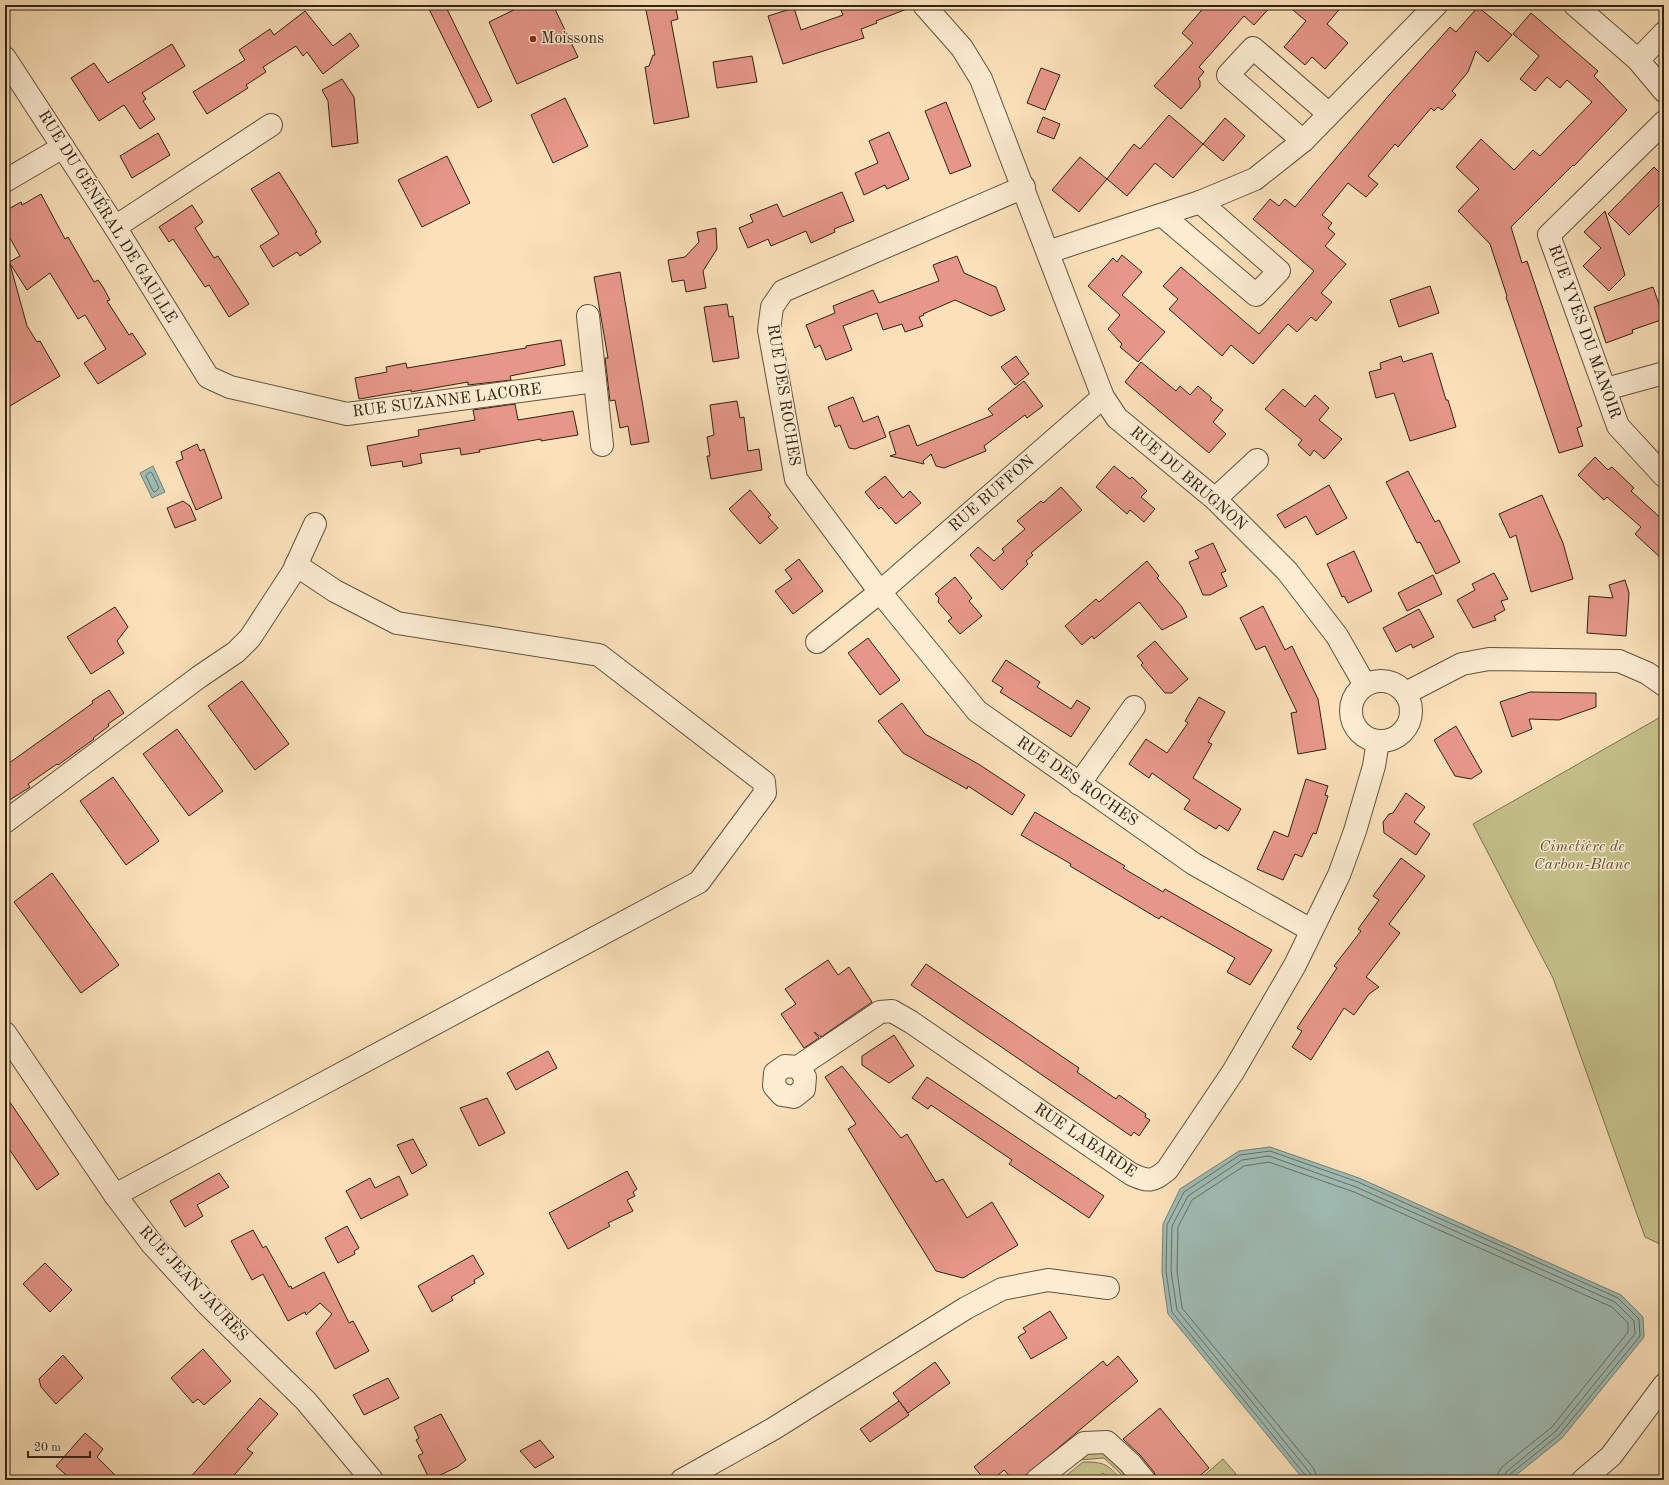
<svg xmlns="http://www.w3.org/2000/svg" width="1669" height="1485" font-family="'Old Standard TT',serif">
<rect width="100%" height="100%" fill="#fae1ba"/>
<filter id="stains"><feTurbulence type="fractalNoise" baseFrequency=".005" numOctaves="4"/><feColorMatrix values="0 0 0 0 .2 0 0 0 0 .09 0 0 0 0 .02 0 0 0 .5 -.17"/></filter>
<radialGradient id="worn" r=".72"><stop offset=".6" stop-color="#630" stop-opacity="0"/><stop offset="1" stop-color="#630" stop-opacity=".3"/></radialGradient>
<g fill="#c5c18b" stroke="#7a7250">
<polygon points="1664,715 1664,1246 1645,1237 1553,978 1473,824"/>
<polygon points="1104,1451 1129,1472 1123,1476 1104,1458 1079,1460 1084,1452"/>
<polygon points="1223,1459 1236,1474 1229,1480 1199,1480"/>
<path d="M1083,1462C1105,1462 1107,1464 1122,1480H1109L1103,1473L1094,1480H1061Z"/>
</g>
<g fill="#9fbcb4" stroke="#737e74">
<polygon points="153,466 165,492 152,498 140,473"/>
<polygon points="1270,1147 1359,1178 1621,1295 1643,1317 1644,1337 1562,1438 1510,1480 1304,1480 1168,1314 1162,1272 1163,1224 1180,1189 1239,1151"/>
</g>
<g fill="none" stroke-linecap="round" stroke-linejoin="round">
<g stroke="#686f64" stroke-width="1">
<polygon points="150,472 152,473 159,488 155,492 153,491 146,476"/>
<polyline points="1307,1480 1306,1476 1172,1312 1166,1271 1167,1225 1184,1192 1240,1155 1270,1151 1358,1182 1618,1298 1639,1319 1640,1336 1559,1435 1509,1475 1508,1480"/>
<polyline points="1312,1480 1310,1473 1177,1310 1171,1271 1172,1226 1188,1196 1242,1160 1269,1156 1356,1187 1615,1302 1634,1321 1635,1334 1556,1431 1506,1472 1503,1480"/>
<polyline points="1318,1480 1314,1469 1182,1308 1177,1271 1178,1227 1192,1200 1244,1166 1269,1162 1354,1192 1612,1307 1628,1323 1628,1332 1552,1427 1502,1467 1498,1473 1497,1480"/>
</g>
</g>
<g fill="#e69789" stroke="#302214">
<polygon points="427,5 445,5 492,101 478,108"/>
<polygon points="524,5 553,5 578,57 517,84 489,22"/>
<polygon points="645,5 675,5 678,19 671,21 689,117 654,124 645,67 649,66 653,55 655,55"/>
<polygon points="839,5 912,5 912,7 876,21 877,23 861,29 864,38 783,64 768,16 794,8 801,30 843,15"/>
<polygon points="1206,5 1272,5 1254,25 1244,16 1199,67 1204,72 1198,79 1200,81 1200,87 1181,109 1154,86 1193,43 1182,33"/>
<polygon points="1287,5 1343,5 1327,24 1348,43 1325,69 1312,57 1305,65 1284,47 1306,21"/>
<polygon points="1478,7 1512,35 1488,62 1476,51 1468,72 1452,91 1456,95 1442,110 1438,107 1434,111 1431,108 1398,147 1395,144 1368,176 1378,184 1366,197 1348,183 1322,215 1332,223 1328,228 1335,234 1325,246 1346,264 1321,293 1332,302 1316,321 1311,317 1297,332 1288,324 1253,364 1231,345 1222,356 1169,309 1178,299 1163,286 1181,267 1259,334 1314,271 1253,219 1270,199 1279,206 1285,199 1295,207 1390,94 1450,27 1456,32"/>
<polygon points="305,11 333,46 350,33 359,46 323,74 307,52 303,56 296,46 263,67 266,72 246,85 248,88 207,114 193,92 245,60 239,50 270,29 274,35"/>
<polygon points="1531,13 1598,71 1594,76 1627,110 1574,166 1573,165 1511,227 1522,263 1527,261 1582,426 1577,428 1583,446 1559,453 1506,297 1507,296 1490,244 1458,211 1479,189 1456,167 1481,139 1514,170 1533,150 1540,156 1592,102 1567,80 1560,88 1547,77 1535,91 1520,79 1539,56 1513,34"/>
<polygon points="172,44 185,66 142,93 146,99 143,101 155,119 140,129 124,105 99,121 71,78 94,63 108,83"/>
<polygon points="752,56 757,82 717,88 713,62"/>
<polygon points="1041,68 1060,75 1045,110 1027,103"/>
<polygon points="342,79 354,97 358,143 332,147 328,101 322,90"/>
<polygon points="565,98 588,146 553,163 531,115"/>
<polygon points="946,102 971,166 950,174 925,111"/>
<polygon points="1169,115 1203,144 1173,178 1155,163 1127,196 1107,179 1134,144 1140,149"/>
<polygon points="1043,117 1060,124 1054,139 1037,132"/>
<polygon points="1225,118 1245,136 1223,161 1203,144"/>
<polygon points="889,132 909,179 887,189 885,185 864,195 855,173 878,163 869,141"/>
<polygon points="158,133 170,155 132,178 120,156"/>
<polygon points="447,156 470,203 422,227 398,180"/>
<polygon points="1080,157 1107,179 1079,212 1052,190"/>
<polygon points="1654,167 1664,177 1664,200 1629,235 1608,214"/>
<polygon points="279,172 317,232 315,233 321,242 300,256 297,252 273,267 260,246 279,234 251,189"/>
<polygon points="842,192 854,221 834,229 835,232 811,243 806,231 771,246 768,239 748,248 739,228 753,222 750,215 777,204 783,217"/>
<polygon points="41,194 65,239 68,237 94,282 98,280 103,287 110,300 107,301 129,335 132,333 146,354 98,384 84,363 106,349 85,315 78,319 50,273 27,290 9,262 20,256 5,229 5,211 21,202 22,205"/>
<polygon points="192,205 203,222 195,228 214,258 218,256 249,304 229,317 209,285 205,287 173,239 169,242 159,227"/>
<polygon points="1605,211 1625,275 1609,291 1583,266 1601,248 1584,232"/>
<polygon points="716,228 717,249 703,271 706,288 686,292 684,280 672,282 668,260 685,257 699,242 697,232"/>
<polygon points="1122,255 1142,272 1122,295 1165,332 1138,362 1120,347 1122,344 1108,329 1120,315 1088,286 1113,258 1117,262"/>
<polygon points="957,256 964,273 996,287 1005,310 991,316 955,300 923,314 924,315 919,317 923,326 905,332 902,324 883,330 877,313 843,326 852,350 826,360 820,345 815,348 806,325 835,313 833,306 873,290 879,303 939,281 933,265"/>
<polygon points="10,264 27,326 37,342 40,341 60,376 5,409 5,265"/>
<polygon points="620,272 649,442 631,445 628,426 620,428 615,400 610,401 605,358 608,358 594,277"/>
<polygon points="1430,286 1439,313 1399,327 1390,300"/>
<polygon points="1653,287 1664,319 1632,330 1633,333 1606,343 1594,307"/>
<polygon points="727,304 729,317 733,316 739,358 713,362 704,307"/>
<polygon points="561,340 565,365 510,376 511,380 468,385 468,382 411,392 411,390 359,399 355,378 387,372 386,367 406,363 407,368 526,348 526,346"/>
<polygon points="1432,353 1446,400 1448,400 1456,427 1410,441 1394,393 1376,398 1369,372 1381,369 1380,363 1401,356 1403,362"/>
<polygon points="1016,356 1029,374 1015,385 1001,367"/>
<polygon points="1141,362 1176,391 1180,386 1190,395 1198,386 1212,398 1210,400 1223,410 1213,422 1226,434 1209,453 1125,382"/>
<polygon points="1024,381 1043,406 1027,418 1025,415 984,446 986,451 944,468 936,466 931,454 923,461 924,464 890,456 896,454 889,432 909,425 917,446 993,415 988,409"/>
<polygon points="1283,389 1305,407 1315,395 1329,408 1319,420 1342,439 1324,459 1314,450 1310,456 1298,445 1302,440 1265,409"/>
<polygon points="853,397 863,422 878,416 886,437 855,449 849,448 840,425 835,427 828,407"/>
<polygon points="737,401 740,418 744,417 748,451 759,449 762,470 711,479 707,456 710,456 707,437 714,435 710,405"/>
<polygon points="515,404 518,420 573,411 578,435 541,441 541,439 479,450 480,452 461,455 460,448 420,454 422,463 403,467 402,461 371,466 367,446 419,436 418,430 475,420 473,410"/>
<polygon points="197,444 200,451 204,449 222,498 196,510 176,462 183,459 181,452"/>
<polygon points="1595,457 1608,470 1612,467 1634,488 1631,491 1664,521 1664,561 1635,534 1641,527 1607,497 1604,500 1578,475"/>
<polygon points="1114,466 1130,479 1132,477 1147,491 1141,497 1155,509 1144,522 1130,510 1127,514 1096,487"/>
<polygon points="1408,471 1435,522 1439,520 1460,562 1436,574 1420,542 1417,543 1386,482"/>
<polygon points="885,476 903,498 910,491 921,503 896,524 881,507 879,509 865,492"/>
<polygon points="1329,485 1347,518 1317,535 1306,516 1285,528 1277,515"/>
<polygon points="1061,487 1082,510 1031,553 1033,555 1026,561 1028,564 1002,590 970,555 978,547 994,561 1004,552 1002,549 1025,529 1017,521 1041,501 1043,503"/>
<polygon points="750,490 771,515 768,517 778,528 760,544 729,509"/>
<polygon points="1542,495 1563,543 1573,579 1531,592 1516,535 1510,538 1499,514"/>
<polygon points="183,501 190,506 196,520 175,528 167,508"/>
<polygon points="1213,543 1226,571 1221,573 1227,586 1210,595 1203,595 1189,562 1199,558 1195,551"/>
<polygon points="1354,551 1372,591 1348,603 1344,596 1342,597 1327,564"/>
<polygon points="799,559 823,591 793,614 775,591 792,579 785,570"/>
<polygon points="1147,561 1159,576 1157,578 1182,607 1187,617 1162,630 1139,602 1094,639 1092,636 1082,645 1065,626 1096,599 1099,602"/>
<polygon points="1494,573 1508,599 1501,601 1505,610 1494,616 1496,620 1473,628 1457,600 1475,590 1472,584"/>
<polygon points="1433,575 1442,594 1407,611 1398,593"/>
<polygon points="955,577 972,598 969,601 982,616 960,634 948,621 952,618 938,602 939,598 935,594"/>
<polygon points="1625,580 1629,593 1626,636 1587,633 1589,596 1613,598 1609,585"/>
<polygon points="1263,606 1285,650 1292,646 1318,699 1326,749 1298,754 1291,713 1297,712 1265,646 1256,650 1240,618"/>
<polygon points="115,607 128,627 117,641 124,653 91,674 67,637"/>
<polygon points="1419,609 1434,637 1413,648 1411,644 1396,652 1383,628"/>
<polygon points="868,638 900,680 880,695 848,653"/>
<polygon points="1155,641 1188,679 1172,693 1165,693 1141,665 1143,663 1137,656"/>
<polygon points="1006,660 1040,682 1037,687 1071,709 1077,700 1090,708 1071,737 1000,692 1003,688 992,681"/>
<polygon points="242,681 289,744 255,770 208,706"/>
<polygon points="109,690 124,713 108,724 109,726 93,738 94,739 58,765 57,764 28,784 30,787 5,803 5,766 93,703 92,701"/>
<polygon points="1530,692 1596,693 1596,707 1559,720 1529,719 1532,729 1512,737 1500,702"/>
<polygon points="1199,697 1225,712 1208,742 1212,744 1193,778 1241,809 1228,831 1219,825 1216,829 1198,818 1184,809 1190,800 1152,773 1149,778 1129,764 1146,739 1167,753 1188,723 1185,721"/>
<polygon points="902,703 925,734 980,765 1025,795 1012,815 968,786 967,789 903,753 878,721"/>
<polygon points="1456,726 1482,772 1471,779 1455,776 1434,740"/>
<polygon points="177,729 223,791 189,816 143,754"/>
<polygon points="113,777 159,841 126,865 80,801"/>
<polygon points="1306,779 1328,786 1325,795 1328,796 1316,834 1313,833 1302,857 1295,854 1283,880 1257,869 1274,831 1288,837"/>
<polygon points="1406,793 1425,807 1414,822 1430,834 1416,855 1384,833 1383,822 1389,814 1393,813"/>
<polygon points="1035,812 1125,866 1123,868 1163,892 1165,889 1272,950 1250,985 1227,972 1235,958 1161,916 1159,919 1070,866 1071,864 1021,835"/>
<polygon points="1401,858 1425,876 1389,924 1400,933 1366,977 1379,987 1369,994 1354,1015 1344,1008 1311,1060 1292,1047 1302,1031 1297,1028 1337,968 1334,966 1361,931 1358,929 1379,900 1373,896"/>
<polygon points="52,873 119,965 81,993 14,902"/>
<polygon points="828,960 838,975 849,967 872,1002 821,1037 814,1032 819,1038 804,1048 781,1014 796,1004 785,989"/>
<polygon points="926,964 1079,1068 1077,1072 1116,1099 1119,1095 1146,1114 1145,1117 1150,1120 1139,1136 1134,1132 1131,1136 911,985"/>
<polygon points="894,1035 914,1066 889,1083 862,1065 862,1056"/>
<polygon points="548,1051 557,1068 516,1090 507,1073"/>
<polygon points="842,1066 901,1138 907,1134 936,1182 943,1179 967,1218 992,1202 1018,1245 963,1278 936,1271 848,1129 856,1124 825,1077"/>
<polygon points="927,1077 1104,1196 1089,1218 1009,1164 1012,1160 931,1105 928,1109 912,1098"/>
<polygon points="5,1095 59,1174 37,1190 5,1143"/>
<polygon points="487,1098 505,1133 479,1146 460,1108"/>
<polygon points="413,1139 427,1165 412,1174 397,1145"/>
<polygon points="627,1171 637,1189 633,1192 635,1196 627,1200 633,1211 608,1223 610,1226 568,1249 549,1213"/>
<polygon points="219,1173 229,1187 197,1205 203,1216 185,1227 170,1201"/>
<polygon points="399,1176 408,1195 361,1219 346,1191 370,1178 375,1188"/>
<polygon points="347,1226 359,1248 354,1251 355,1254 338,1263 325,1238"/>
<polygon points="253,1230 263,1248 266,1246 289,1287 291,1286 292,1289 324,1272 349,1323 353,1321 369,1351 335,1369 316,1333 332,1314 320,1303 306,1315 305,1312 288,1321 263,1274 252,1280 231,1241"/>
<polygon points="473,1255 484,1274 474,1280 475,1283 451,1297 453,1300 432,1312 418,1286"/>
<polygon points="45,1263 72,1290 50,1312 23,1284"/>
<polygon points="1050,1311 1067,1338 1031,1359 1018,1337 1026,1332 1023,1328"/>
<polygon points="203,1349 231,1381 204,1405 198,1399 193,1403 171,1378"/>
<polygon points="63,1355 83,1378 56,1404 41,1387 39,1379"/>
<polygon points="1118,1356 1138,1381 1020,1480 1013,1480 1004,1470 992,1480 985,1480 974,1467 1103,1361 1107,1366"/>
<polygon points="935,1362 950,1383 908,1413 893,1393"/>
<polygon points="388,1378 399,1398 364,1415 353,1395"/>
<polygon points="260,1398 278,1414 247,1449 253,1453 230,1480 188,1480"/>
<polygon points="899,1401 909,1415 870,1442 860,1429"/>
<polygon points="1160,1408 1209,1468 1195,1480 1157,1480 1154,1472 1140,1455 1123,1439"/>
<polygon points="441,1414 466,1460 457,1467 430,1480 418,1456 423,1453 416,1440 419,1438 414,1427"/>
<polygon points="85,1433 103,1449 97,1457 120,1480 72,1480 56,1466"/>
<polygon points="540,1440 554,1457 535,1468 520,1451"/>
</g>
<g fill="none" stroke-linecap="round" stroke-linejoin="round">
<defs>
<g id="minor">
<polyline points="924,5 962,48 981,79 1103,397 1117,418 1215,499 1287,571 1337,636 1365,685"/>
<polyline points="1575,5 1638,60 1664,33"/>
<polyline points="5,58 115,227 208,377 230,387 347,414 595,381"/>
<polyline points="1638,60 1664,91"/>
<polyline points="1664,122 1549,235 1618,426 1664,476"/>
<polyline points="1303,141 1228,75 1253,48 1329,114"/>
<polyline points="5,181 63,147"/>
<polyline points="1024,187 783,291 772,307 769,330 796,479 880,592 977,711 1194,864 1311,930"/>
<polyline points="1162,215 1256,295 1279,271 1200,202"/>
<polyline points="115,227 271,125"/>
<polyline points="1048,252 1200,202 1255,179 1303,141 1436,5"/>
<polyline points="588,316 602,445"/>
<polyline points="1606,389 1664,373"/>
<polyline points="1215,499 1257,460"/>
<polyline points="817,642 880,592 1103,397"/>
<circle cx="1381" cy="711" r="30"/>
<polyline points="1406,693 1462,664 1489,659 1619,661 1647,673 1664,685"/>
<polyline points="1079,784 1134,707"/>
<polyline points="5,822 199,677 236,652 250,638 293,572 315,524"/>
<polyline points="5,1033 115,1195 152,1244 208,1305 306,1401 372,1480"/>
<path d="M798,1067L805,1077L804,1089L794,1097L782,1095L774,1086L775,1073L785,1066L798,1067L880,1012L892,1011L911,1022L1131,1174C1149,1182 1152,1182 1167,1170L1233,1072L1295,965L1339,875L1355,831L1374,766L1378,741"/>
<polyline points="115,1195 699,882 765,793 764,782 599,655 397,623 335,591 296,565"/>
<polyline points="682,1480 773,1429 966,1308 1002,1289 1048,1280 1108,1288"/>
<polyline points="1037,1480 1084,1443 1107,1442 1130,1463 1144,1480"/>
<polyline points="1583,1480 1611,1456 1664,1385"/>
</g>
</defs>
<use href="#minor" stroke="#62523e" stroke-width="24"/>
<use href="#minor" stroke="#fcecd2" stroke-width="22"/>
</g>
<circle fill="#8f2418" stroke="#fcecd2" stroke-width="1.5" cx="533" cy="39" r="4"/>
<g text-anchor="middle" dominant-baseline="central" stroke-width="3" stroke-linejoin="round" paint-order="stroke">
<g font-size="16" fill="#302214" stroke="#fcecd2" text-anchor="start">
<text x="541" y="39">Moissons</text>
</g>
<g font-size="16" fill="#302214" stroke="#fcecd2">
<text transform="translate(107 217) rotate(58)">RUE DU GÉNÉRAL DE GAULLE</text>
<text transform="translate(1584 332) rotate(70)">RUE YVES DU MANOIR</text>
<text transform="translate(783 395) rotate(81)">RUE DES ROCHES</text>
<text transform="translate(447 401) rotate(-7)">RUE SUZANNE LACORE</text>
<text transform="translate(1188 479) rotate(41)">RUE DU BRUGNON</text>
<text transform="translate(992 494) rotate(-41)">RUE BUFFON</text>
<text transform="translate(1077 782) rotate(35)">RUE DES ROCHES</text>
<text transform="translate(1085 1141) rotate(34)">RUE LABARDE</text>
<text transform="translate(193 1284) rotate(47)">RUE JEAN JAURÈS</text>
</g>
<g font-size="16" font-style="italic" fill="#5d5238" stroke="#fcecd2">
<text x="1582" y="847">Cimetière de<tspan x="1582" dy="18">Carbon-Blanc</tspan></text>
</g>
</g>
<rect width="1669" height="1485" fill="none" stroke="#fae1ba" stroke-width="20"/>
<rect x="6" y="6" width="1657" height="1473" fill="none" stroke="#302214" stroke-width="2"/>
<rect x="10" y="10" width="1649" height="1465" fill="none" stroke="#302214"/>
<path d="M28 1451v6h62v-6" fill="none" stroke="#302214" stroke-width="2"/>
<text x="34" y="1451" font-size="12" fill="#302214" stroke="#fcecd2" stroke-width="3" paint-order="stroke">20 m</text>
<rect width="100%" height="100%" filter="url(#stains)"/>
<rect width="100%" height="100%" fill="url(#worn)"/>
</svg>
